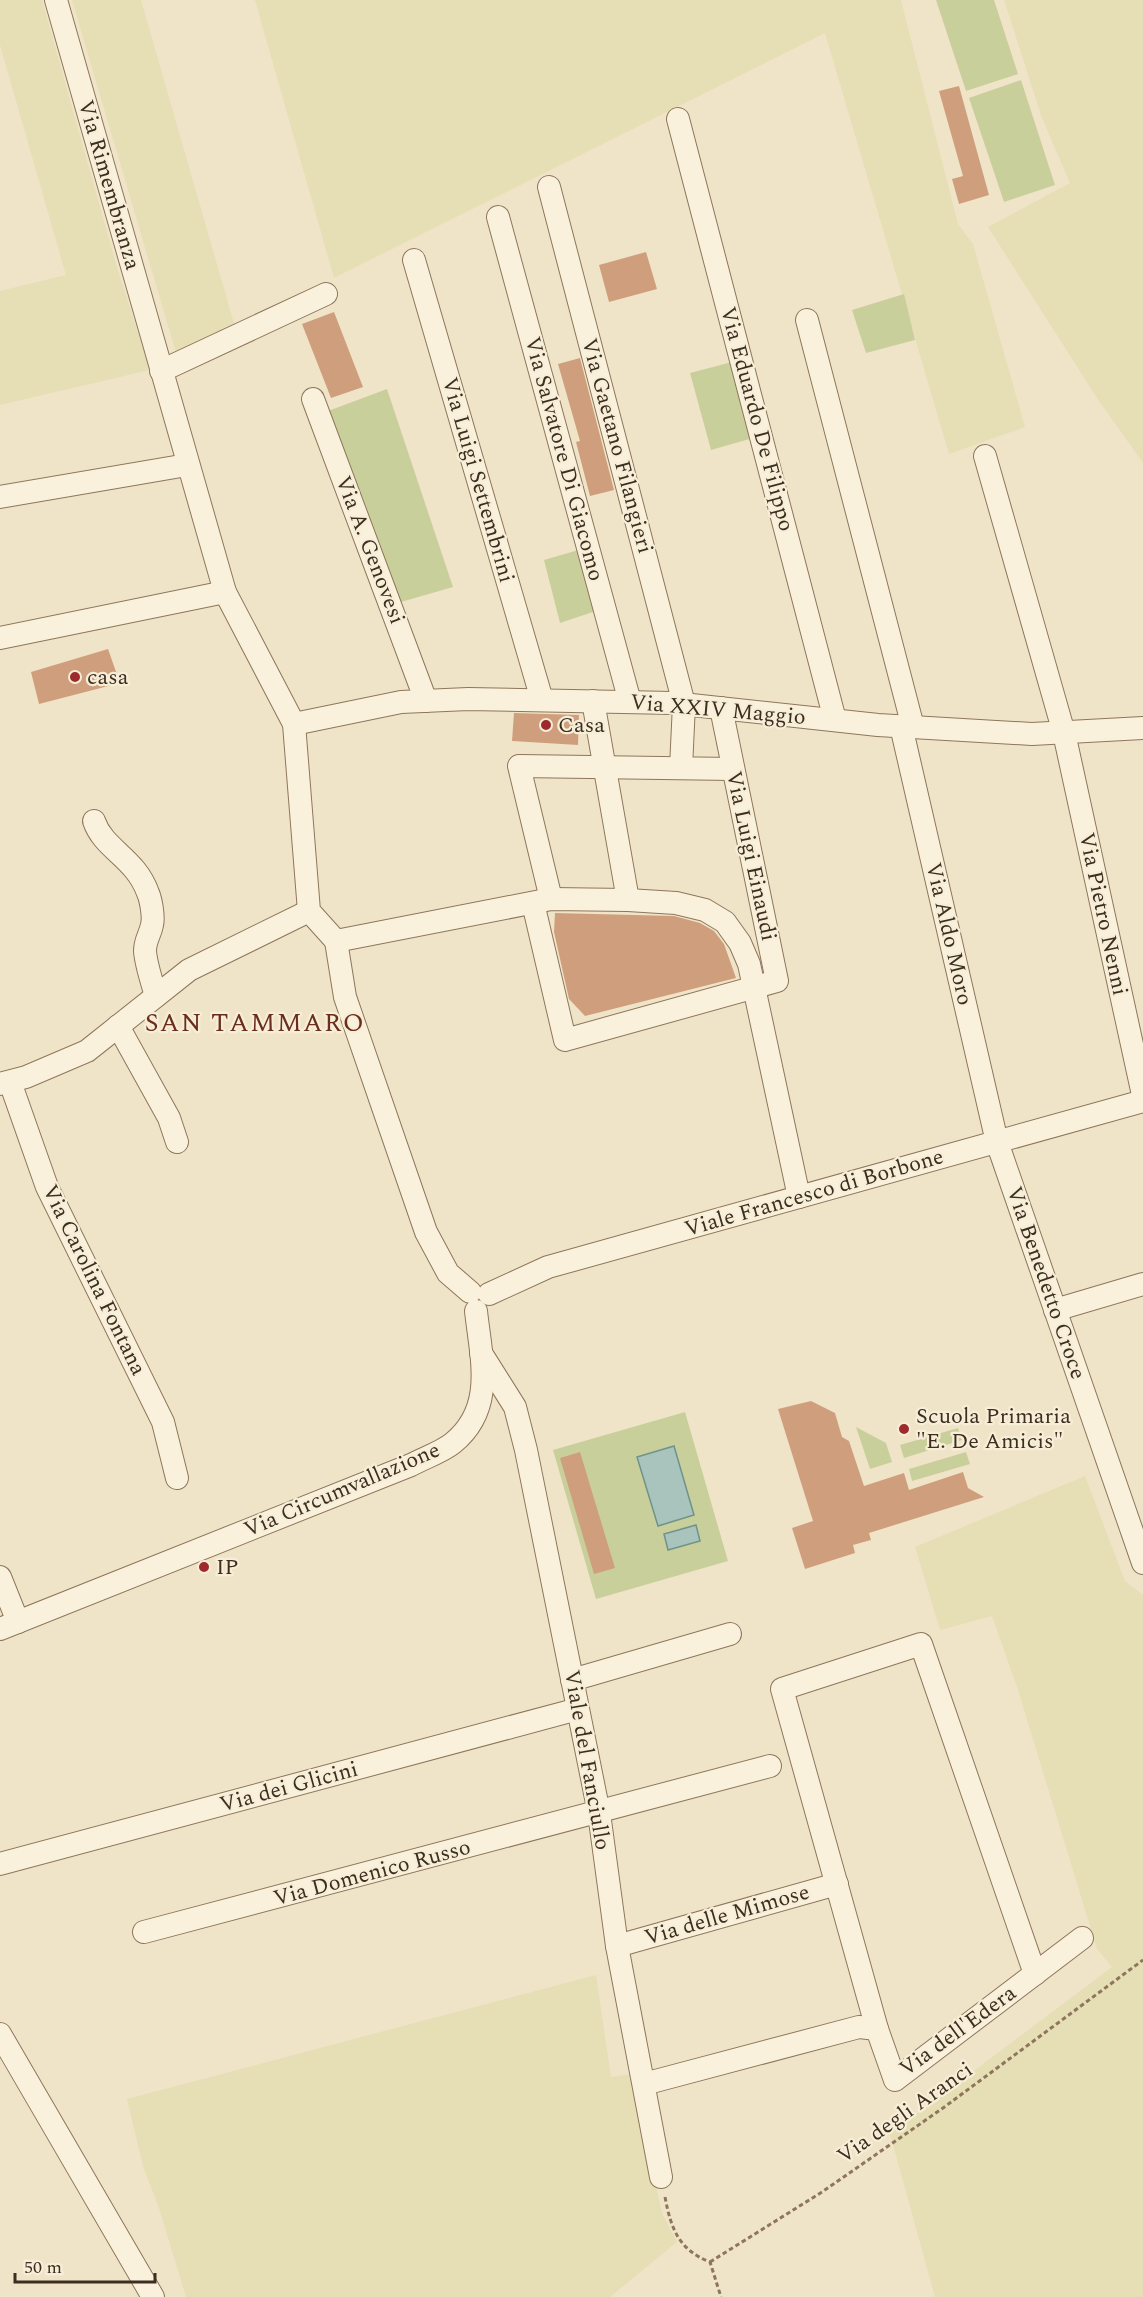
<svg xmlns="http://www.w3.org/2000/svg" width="1143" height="2297" font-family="Spectral,serif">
<rect width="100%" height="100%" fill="#f0e4c8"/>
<g fill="#e6deb5">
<polygon points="0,0 42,0 116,264 150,370 0,405 0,291 66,275 0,45"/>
<polygon points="72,0 141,0 235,327 177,356"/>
<polygon points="255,0 901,0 958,224 973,244 1025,427 949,454 825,33 334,278"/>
<polygon points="1004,0 1143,0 1143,463 1099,401 988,227 1070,183 1042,118"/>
<polygon points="1085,1476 1125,1581 1143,1595 1143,2297 935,2297 890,2134 1112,1967 1097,1949 1018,1690 992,1616 940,1630 915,1547"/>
<polygon points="596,1975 611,2077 632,2074 662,2213 677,2242 610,2297 186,2297 159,2208 143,2166 127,2099"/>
</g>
<g fill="#c9cf9b">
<polygon points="936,0 994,0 1018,74 966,91"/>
<polygon points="1021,80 1055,185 1004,202 969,98"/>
<polygon points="904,294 915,340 866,353 852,310"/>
<polygon points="732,362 753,438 711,450 690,373"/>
<polygon points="387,389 453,587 401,602 328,411"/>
<polygon points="582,549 599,610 560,623 544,560"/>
<polygon points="685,1412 728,1561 596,1599 553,1450"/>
<polygon points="856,1427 886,1443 892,1462 870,1469"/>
<polygon points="958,1428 962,1440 904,1458 900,1445"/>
<polygon points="966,1452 970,1464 912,1481 909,1469"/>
</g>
<g fill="#a9c4bc" stroke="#6f938a" stroke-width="1.5">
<polygon points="674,1446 694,1515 658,1526 637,1457"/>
<polygon points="696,1525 700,1541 668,1550 664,1534"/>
</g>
<g fill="#cf9f7d">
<polygon points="959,86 989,195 959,204 952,179 963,176 939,91"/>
<polygon points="646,252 657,289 609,302 599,265"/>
<polygon points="334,312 363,387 331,398 302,324"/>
<polygon points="580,358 614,490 590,496 576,442 580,441 558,364"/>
<polygon points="108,649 120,683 39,704 31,672"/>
<polygon points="514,713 579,715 578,745 512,741"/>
<polygon points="555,913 674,916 700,923 714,931 724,944 736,978 585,1016 569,999 554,932"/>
<polygon points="811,1401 835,1413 842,1437 849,1441 864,1486 904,1473 909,1490 963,1472 968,1488 984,1497 869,1533 871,1540 853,1545 855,1553 805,1569 792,1528 813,1521 778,1409"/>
<polygon points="580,1452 615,1568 594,1574 560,1458"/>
</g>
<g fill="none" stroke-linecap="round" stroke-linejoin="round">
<defs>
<g id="minor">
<polyline points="56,0 225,592 294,724 309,911 336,941"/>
<polyline points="678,119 835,720"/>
<polyline points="549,187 684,704 681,768"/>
<polyline points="498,217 630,702"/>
<polyline points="414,260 542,700"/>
<polyline points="807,320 913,727"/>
<polyline points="161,371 326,294"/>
<polyline points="313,399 426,701"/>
<polyline points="985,456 1064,733 1143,1095"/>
<polyline points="0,497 187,465"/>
<polyline points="0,638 225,592"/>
<polyline points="593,701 628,900"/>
<polyline points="294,724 401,702 468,699 673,703 878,725 1032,734 1143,728"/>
<polyline points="901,726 997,1142 1143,1563"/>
<path d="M94,821C104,850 135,857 148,893C151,900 154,917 152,925C150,935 145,940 145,951C146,965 152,982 156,996"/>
<polyline points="551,899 519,766 733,769"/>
<polyline points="533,903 565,1040 777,981 721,708"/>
<polyline points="336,941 551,899 628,900 676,903 705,910 725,922 740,943 749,964 799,1197"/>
<polyline points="336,941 345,997 426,1232 448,1273 470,1292"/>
<polyline points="118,1026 169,1118 177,1142"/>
<polyline points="10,1082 47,1187 163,1422 177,1478"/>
<polyline points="0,1084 26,1077 87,1051 189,970 309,911"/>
<polyline points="489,1294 548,1267 1143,1101"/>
<polyline points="1055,1310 1143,1284"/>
<polyline points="481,1353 515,1407 526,1450 599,1813 617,1946 661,2177"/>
<polyline points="0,1577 18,1622"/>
<path d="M0,1629L411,1465C424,1458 442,1452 453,1443C496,1408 481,1358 476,1311"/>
<polyline points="572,1680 730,1634"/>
<polyline points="0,1864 578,1709"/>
<polyline points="144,1932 770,1766"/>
<polyline points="617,1946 837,1884"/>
<polyline points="877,2029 782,1689 921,1644 1035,1974"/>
<polyline points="0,2034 153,2297"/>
<polyline points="644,2084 859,2027 877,2029 895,2080 1082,1938"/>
</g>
</defs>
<use href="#minor" stroke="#8d765c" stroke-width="24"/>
<g stroke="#8d765c" stroke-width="3" stroke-dasharray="4.5 3" stroke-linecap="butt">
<path d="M665,2197C671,2229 679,2250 710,2262L721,2297"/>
<polyline points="710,2262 822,2192 943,2108 1143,1960"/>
</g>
<use href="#minor" stroke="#faf1dc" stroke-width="22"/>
</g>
<g fill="#9e2a2b" stroke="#f7eed8" stroke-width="2">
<circle cx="75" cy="677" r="6"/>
<circle cx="546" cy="725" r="6"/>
<circle cx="904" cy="1429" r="6"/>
<circle cx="204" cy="1567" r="6"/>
</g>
<g text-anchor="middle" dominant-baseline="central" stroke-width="4.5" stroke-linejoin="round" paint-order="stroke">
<g font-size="22" fill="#3d2e20" stroke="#f7eed8">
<text transform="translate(109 185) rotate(74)">Via Rimembranza</text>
<text transform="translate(757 419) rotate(75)">Via Eduardo De Filippo</text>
<text transform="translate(617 446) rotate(75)">Via Gaetano Filangieri</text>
<text transform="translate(564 459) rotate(75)">Via Salvatore Di Giacomo</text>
<text transform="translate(478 480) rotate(74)">Via Luigi Settembrini</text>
<text transform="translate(370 550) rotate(69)">Via A. Genovesi</text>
<text transform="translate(718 710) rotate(5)">Via XXIV Maggio</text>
<text transform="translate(751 856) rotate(78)">Via Luigi Einaudi</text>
<text transform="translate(1103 914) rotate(78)">Via Pietro Nenni</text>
<text transform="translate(949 934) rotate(77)">Via Aldo Moro</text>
<text transform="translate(814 1193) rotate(-16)">Viale Francesco di Borbone</text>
<text transform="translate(94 1280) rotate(64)">Via Carolina Fontana</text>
<text transform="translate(1046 1283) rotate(71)">Via Benedetto Croce</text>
<text transform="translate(342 1490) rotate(-23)">Via Circumvallazione</text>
<text transform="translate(587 1760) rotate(80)">Viale del Fanciullo</text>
<text transform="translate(289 1787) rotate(-15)">Via dei Glicini</text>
<text transform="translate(372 1873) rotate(-15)">Via Domenico Russo</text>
<text transform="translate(727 1915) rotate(-16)">Via delle Mimose</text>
<text transform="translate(958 2031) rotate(-36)">Via dell'Edera</text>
<text transform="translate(905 2113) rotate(-35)">Via degli Aranci</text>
</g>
<g font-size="22" fill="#3d2e20" stroke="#f7eed8" text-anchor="start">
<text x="87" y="677">casa</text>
<text x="558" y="725">Casa</text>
<text x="916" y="1416">Scuola Primaria<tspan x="916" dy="25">"E. De Amicis"</tspan></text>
<text x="216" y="1567">IP</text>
</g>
<g font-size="26" letter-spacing="1.5" fill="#6b2e1e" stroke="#f7eed8">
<text x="255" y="1023">SAN TAMMARO</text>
</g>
</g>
<path d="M15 2273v9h140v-9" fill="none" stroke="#3d2e20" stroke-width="3"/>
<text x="24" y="2273" font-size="18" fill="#3d2e20" stroke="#f7eed8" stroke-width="4.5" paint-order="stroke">50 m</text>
</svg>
